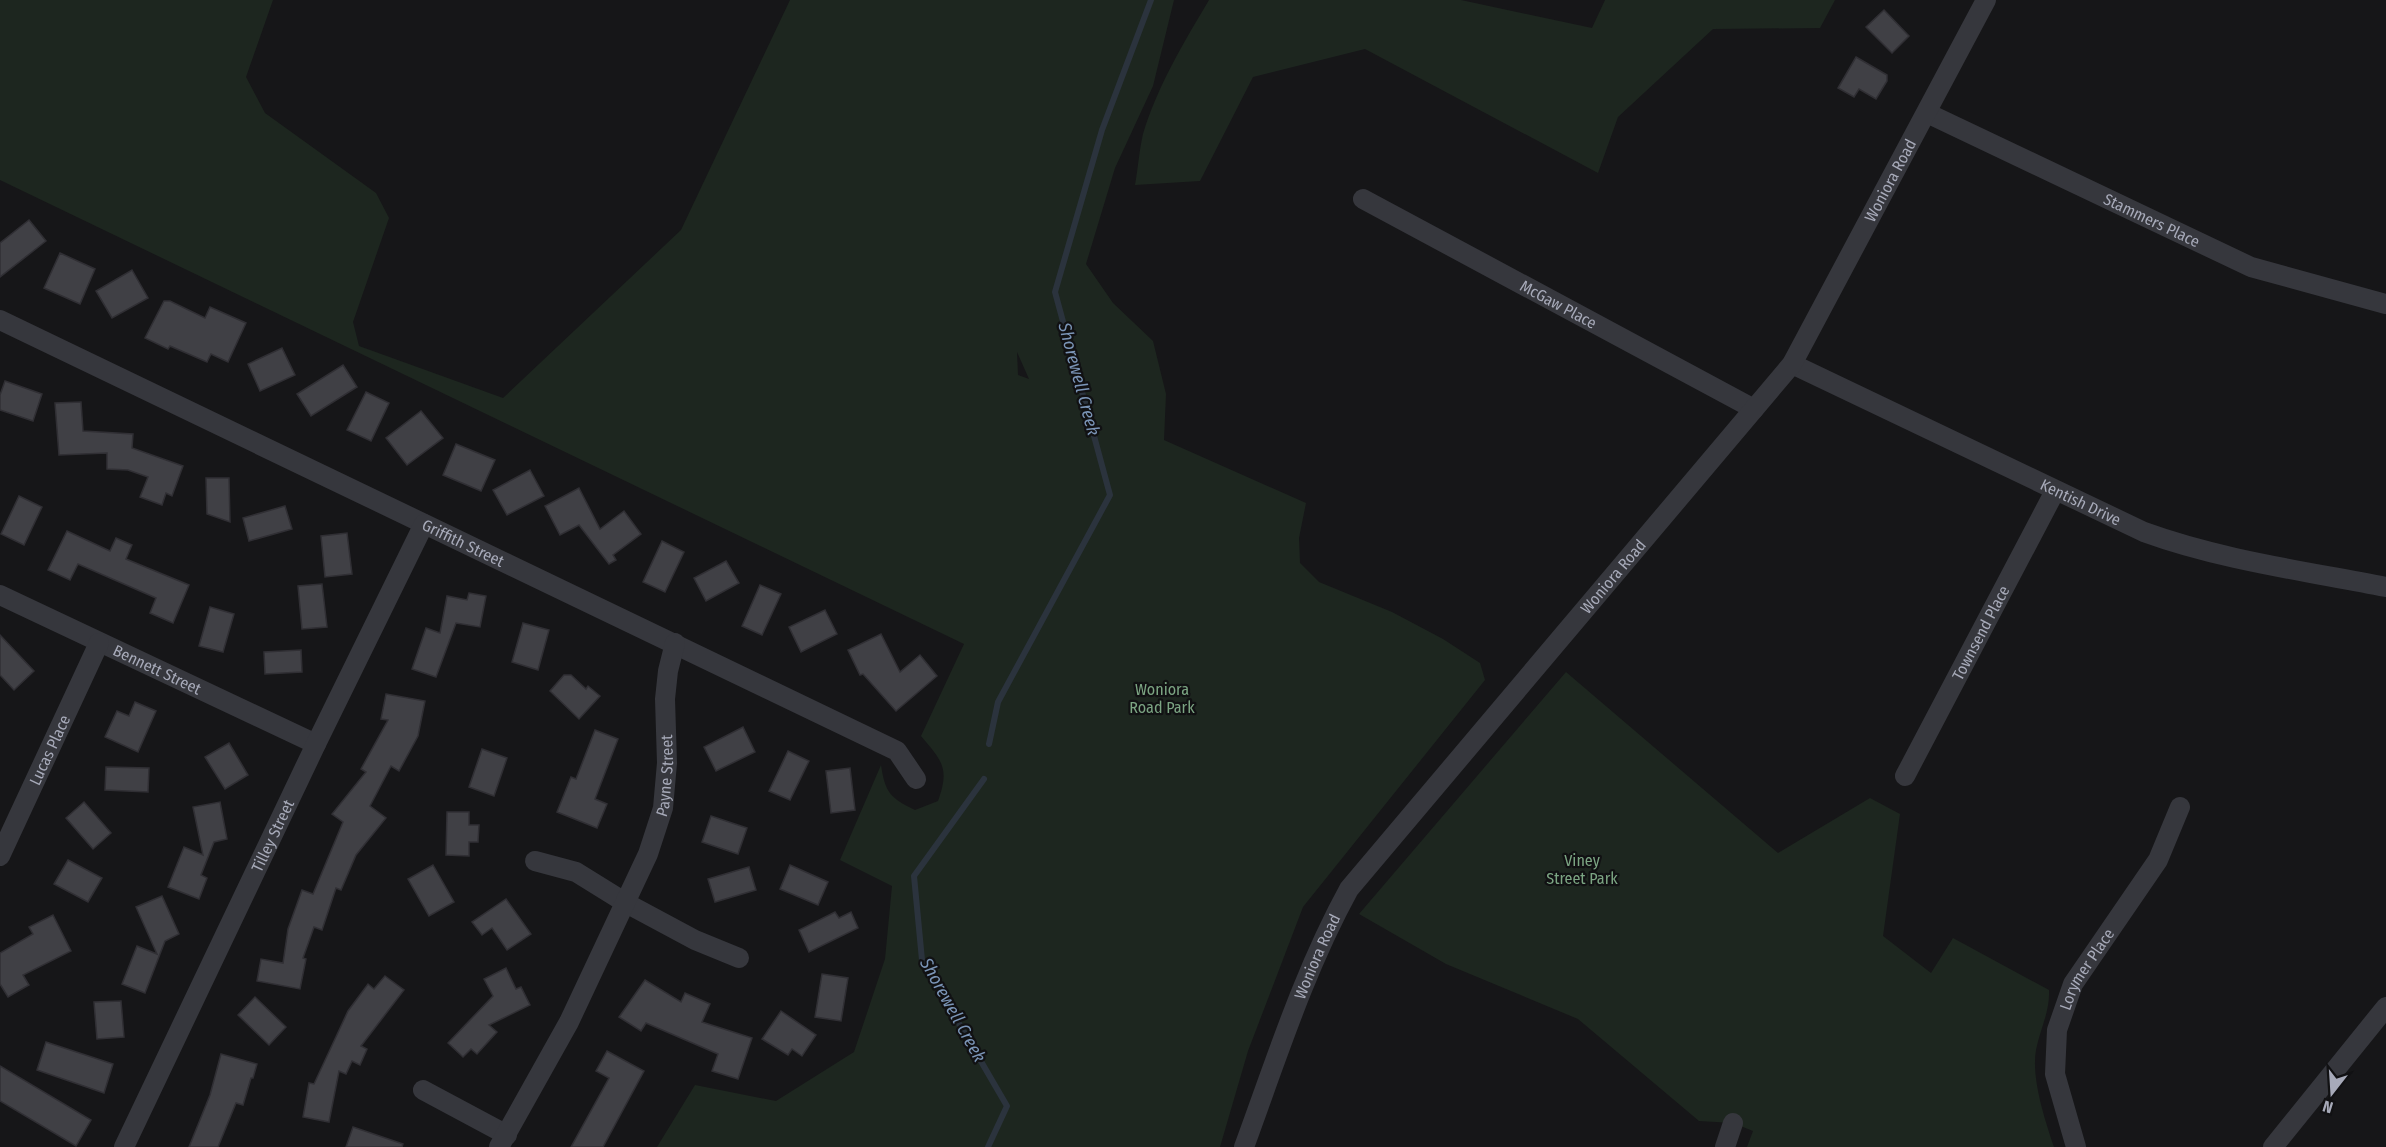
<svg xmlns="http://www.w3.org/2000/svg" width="2386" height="1147" font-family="'Fira Sans Condensed',sans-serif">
<rect width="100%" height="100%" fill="#161618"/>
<g fill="#1d261f" fill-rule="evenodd">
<path d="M0,0H273L246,77L265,113L376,193L389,218L353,322L359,346L503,398L681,230L790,0H1174L1153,86L1115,168L1086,264L1113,303L1153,341L1166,394L1164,440L1306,503L1299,538L1300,563L1319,582L1392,612L1443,639L1480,663L1485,680L1303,907L1248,1051L1220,1147H657L695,1085L776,1101L854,1052L885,959L892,886L840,860L881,765C885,792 890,798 915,810L938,801C950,768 942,761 921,736L964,644L0,180ZM1017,352L1029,379L1018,375Z"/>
<path d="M1209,0H1461L1592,28L1605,0H1835L1820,28L1713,29L1618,117L1598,173L1365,49L1253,77L1200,181L1135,185C1138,169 1139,151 1143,134C1157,87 1184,42 1209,0Z"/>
<path d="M1566,672L1778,853L1870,798L1900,814L1883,936L1931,973L1953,938L2049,990C2050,1012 2040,1029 2036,1050C2031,1078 2045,1120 2054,1147H1747L1753,1131L1733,1123L1699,1121L1578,1019L1446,964L1359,914Z"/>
</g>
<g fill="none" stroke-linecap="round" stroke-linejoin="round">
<g stroke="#2b333d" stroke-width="6">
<polyline points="989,744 998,702 1110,495 1055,292 1102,130 1151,0"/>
<polyline points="984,779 914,876 922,960 1007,1106 988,1147"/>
</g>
</g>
<g fill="#404045" stroke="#302f34" stroke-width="1.5">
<polygon points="1884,10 1909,36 1892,53 1866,27"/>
<polygon points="1856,57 1887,75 1887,81 1876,99 1859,89 1854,97 1838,88"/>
<polygon points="29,220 46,241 0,277 0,243"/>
<polygon points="60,253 95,269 80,304 44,288"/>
<polygon points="132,270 148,298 112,318 96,291"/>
<polygon points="164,301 170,301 205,318 210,307 246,323 228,362 211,354 207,362 170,346 168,349 145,338"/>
<polygon points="282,348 295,375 260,391 248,364"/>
<polygon points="343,365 357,387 311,416 297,394"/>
<polygon points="5,381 42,394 33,421 0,410 0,395"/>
<polygon points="366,392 389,403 371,441 347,430"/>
<polygon points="81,402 83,431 133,434 132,448 183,466 172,496 166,493 162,505 140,497 148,477 128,470 107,469 107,453 59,455 55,403"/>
<polygon points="421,411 443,438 407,465 386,438"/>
<polygon points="456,444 495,460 481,491 443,475"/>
<polygon points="530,470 544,496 507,515 493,490"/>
<polygon points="206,478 229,478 230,522 207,514"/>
<polygon points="579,488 600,529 624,511 641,534 613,555 616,560 609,564 579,525 560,535 545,506"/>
<polygon points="19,496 42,507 24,545 1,534"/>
<polygon points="285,506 292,529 249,541 243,518"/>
<polygon points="67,531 110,551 116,538 132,545 126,559 189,585 173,623 150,613 156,598 78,564 70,580 48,570"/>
<polygon points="347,533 352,574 325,577 321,536"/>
<polygon points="662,541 684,552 665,592 643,582"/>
<polygon points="726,561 739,583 706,601 694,578"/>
<polygon points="322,584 327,627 302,629 298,586"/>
<polygon points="760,585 781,594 762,635 742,626"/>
<polygon points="469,593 486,596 480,627 456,623 436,677 412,669 426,628 440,633 447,596 467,600"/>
<polygon points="210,607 234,614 223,652 199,646"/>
<polygon points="825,610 837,634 801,652 789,627"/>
<polygon points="523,623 549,630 538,670 512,662"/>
<polygon points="881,634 900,672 920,655 937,676 896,711 863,674 860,675 848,650"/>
<polygon points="0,635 34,671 14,690 0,675"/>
<polygon points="301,650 302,672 265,674 264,652"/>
<polygon points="564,675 571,675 586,689 588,686 600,696 579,719 550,691"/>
<polygon points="386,694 425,701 418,736 399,771 391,766 370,806 386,818 356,855 341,890 336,888 322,930 314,927 303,958 306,959 300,989 257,981 261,959 283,963 288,929 302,890 313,894 343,822 332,814 366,772 361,769 388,720 381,719"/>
<polygon points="135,702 156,711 138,752 105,737 117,711 129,716"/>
<polygon points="743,727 755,752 716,771 704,747"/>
<polygon points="595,730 618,739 595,799 607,804 597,828 557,812 571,777 576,779"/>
<polygon points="229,743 248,775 225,789 205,757"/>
<polygon points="482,749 507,758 494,796 469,787"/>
<polygon points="788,751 809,761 790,800 769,791"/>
<polygon points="106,767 149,768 148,792 105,790"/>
<polygon points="850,768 855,810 831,813 826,771"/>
<polygon points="84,802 111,833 93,849 66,818"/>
<polygon points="220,802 227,839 214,842 201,875 207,878 199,899 168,887 184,847 203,855 193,807"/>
<polygon points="447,812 469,812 469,825 479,825 478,842 469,842 469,856 446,855"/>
<polygon points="711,816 747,828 738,854 702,842"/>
<polygon points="68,860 102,878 88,902 54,884"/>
<polygon points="433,865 454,902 429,916 408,879"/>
<polygon points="790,865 828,882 818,905 780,889"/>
<polygon points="749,867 756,890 715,902 708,879"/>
<polygon points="162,896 179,934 165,941 145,993 122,984 137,946 157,954 136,907"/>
<polygon points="506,899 531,934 507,950 492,928 482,935 472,922"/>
<polygon points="835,912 839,918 851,912 858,928 809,952 799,930"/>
<polygon points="53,915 71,951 23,975 29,985 8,997 0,984 0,953 33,934 29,927"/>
<polygon points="506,968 516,989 521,987 530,1005 489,1025 497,1032 477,1054 471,1049 463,1057 448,1043 493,996 484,979"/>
<polygon points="822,974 848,978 841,1021 815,1017"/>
<polygon points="385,976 404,990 361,1046 367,1049 360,1065 352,1061 346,1074 339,1071 329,1122 303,1117 309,1083 314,1084 348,1011 368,984 374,989"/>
<polygon points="645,980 681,1002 685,993 710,1004 702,1022 752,1038 738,1079 712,1071 718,1054 646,1023 641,1031 619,1017"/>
<polygon points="255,997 286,1027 269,1045 238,1015"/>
<polygon points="121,1001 124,1037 97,1039 94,1002"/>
<polygon points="781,1011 816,1035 802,1056 792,1049 788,1055 762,1039"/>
<polygon points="46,1042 113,1064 104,1093 37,1070"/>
<polygon points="607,1051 644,1071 603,1147 571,1147 609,1078 596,1071"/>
<polygon points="221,1054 257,1064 253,1078 251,1078 243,1105 236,1103 218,1147 189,1147 210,1095"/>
<polygon points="0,1066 91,1120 76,1146 0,1101"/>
<polygon points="353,1127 403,1144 402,1147 346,1147"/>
</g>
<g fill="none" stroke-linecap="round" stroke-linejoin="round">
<g stroke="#36373d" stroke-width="20">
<path id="s1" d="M1927,113L2251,267L2386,304"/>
<path id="s2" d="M1363,199L1754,409"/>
<path id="s3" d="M0,320L897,751L916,779"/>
<path id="s4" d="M1792,364L2144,532C2221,560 2305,571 2386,587"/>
<path id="s5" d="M0,595L316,744"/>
<path id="s6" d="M1905,776L2055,491"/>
<path id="s7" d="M0,856L99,643"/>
<polyline points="535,861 576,872 626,903 695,940 739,958"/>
<polyline points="423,1090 507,1135"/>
<path id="s8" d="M124,1147L316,744L424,524"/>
<path id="s9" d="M499,1147L569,1022L648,854L663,808L667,763L665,699L668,671L675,643"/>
<path id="s10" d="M1244,1147C1276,1060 1304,971 1349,889L1792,364L1986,0"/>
<polyline points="1725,1147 1733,1123"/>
<path id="s11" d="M2076,1147L2055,1074L2057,1030L2073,984L2158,860L2180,807"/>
<polyline points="2273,1147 2386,1007"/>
</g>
</g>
<g text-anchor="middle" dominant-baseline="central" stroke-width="4.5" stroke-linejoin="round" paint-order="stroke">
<g font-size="16" fill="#a7aab9" stroke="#111113">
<text stroke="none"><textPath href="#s10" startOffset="1174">Woniora Road</textPath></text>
<text stroke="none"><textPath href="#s1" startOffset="249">Stammers Place</textPath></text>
<text stroke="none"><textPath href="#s2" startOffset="222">McGaw Place</textPath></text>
<text stroke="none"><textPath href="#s4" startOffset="320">Kentish Drive</textPath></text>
<text stroke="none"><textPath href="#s3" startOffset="514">Griffith Street</textPath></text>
<text stroke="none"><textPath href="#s10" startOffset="688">Woniora Road</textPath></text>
<text stroke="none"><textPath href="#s6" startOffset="162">Townsend Place</textPath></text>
<text stroke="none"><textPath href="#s5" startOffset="174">Bennett Street</textPath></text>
<text stroke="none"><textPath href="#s7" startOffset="117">Lucas Place</textPath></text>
<text stroke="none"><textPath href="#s9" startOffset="410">Payne Street</textPath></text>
<text stroke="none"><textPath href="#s8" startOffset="345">Tilley Street</textPath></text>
<text stroke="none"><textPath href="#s10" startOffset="204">Woniora Road</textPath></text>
<text stroke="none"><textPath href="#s11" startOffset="188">Lorymer Place</textPath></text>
</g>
<g font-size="16" fill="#7ca583" stroke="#111113">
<text x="1162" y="689">Woniora<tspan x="1162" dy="18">Road Park</tspan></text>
<text x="1582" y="860">Viney<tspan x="1582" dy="18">Street Park</tspan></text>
</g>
<g font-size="18" font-style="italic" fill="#7b95b7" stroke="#111113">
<text transform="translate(1079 379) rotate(75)">Shorewell Creek</text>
<text transform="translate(953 1010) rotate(61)">Shorewell Creek</text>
</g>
</g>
<g transform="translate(2332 1093) rotate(197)" stroke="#111113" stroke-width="4.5" paint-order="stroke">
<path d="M0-4.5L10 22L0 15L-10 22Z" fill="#a7aab9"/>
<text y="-9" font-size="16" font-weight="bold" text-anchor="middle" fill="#a7aab9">N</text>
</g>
</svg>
